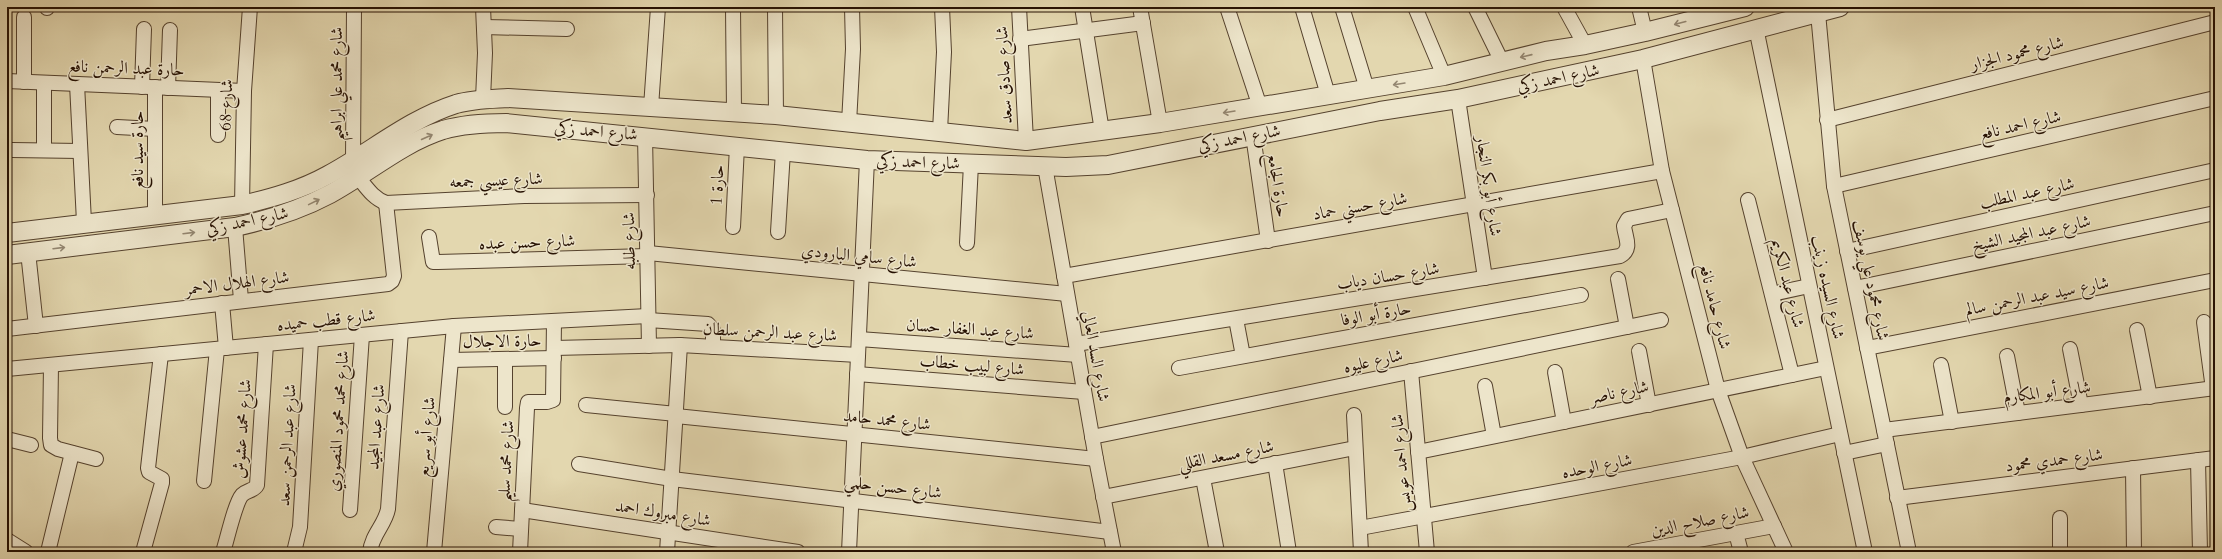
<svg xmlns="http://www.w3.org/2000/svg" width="2222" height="559" font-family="Cardo,Amiri,serif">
<rect width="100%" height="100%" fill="#e3d7af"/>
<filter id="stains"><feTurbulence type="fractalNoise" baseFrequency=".005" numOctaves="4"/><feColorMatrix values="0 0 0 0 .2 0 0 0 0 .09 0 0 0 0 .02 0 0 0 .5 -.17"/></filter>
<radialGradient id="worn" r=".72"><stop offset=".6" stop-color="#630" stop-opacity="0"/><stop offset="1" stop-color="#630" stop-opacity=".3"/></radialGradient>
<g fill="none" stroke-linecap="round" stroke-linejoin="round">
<defs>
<g id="minor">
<polyline points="47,7 47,8"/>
<polyline points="483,7 485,53 483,99"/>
<polyline points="733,7 734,112"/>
<polyline points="775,7 776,115"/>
<polyline points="1019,7 1026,141"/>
<polyline points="1082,7 1102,131"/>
<polyline points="1140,7 1160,123"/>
<polyline points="1227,7 1260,107"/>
<polyline points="1302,7 1328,95"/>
<polyline points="1342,7 1367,89"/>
<polyline points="1415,7 1444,76"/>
<polyline points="1475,7 1502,62"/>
<polyline points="1564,7 1585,45"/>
<polyline points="1639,7 1645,32"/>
<polyline points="1818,13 1834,186 1909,552"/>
<polyline points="484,27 567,29"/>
<polyline points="1756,28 1865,552"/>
<polyline points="1020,39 1143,23"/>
<polyline points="1643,59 1662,171 1718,390 1742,457 1786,552"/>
<polyline points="7,81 244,91"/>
<polyline points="24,82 24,17"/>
<polyline points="77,84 84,222"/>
<polyline points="142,87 144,29"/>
<polyline points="155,87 155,214"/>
<polyline points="168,88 170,30"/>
<polyline points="218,90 218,135"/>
<polyline points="1458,99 1485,278"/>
<polyline points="651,107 658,7"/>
<polyline points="1827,120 2215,22"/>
<polyline points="849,123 853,49 852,7"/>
<polyline points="117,127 155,129"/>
<polyline points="940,131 944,52 942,7"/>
<polyline points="1253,135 1268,241"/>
<polyline points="645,136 649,346"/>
<polyline points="12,150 80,151"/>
<polyline points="44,150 44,83"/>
<polyline points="353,160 354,7"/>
<polyline points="1045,166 1096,459 1114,552"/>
<path d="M358,177C367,188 373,198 386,203L524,196L647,195"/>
<polyline points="1834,186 2215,98"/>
<polyline points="1748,200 1792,375"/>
<polyline points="242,205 244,91 250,7"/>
<polyline points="235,227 241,300"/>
<polyline points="733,227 737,146"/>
<polyline points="778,232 783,151"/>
<polyline points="429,237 433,262 438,262 647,256"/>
<polyline points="967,243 971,164"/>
<polyline points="1847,251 2215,170"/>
<polyline points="28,252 36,326"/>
<polyline points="648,253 1067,294"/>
<polyline points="1064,276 1662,171"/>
<polyline points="1618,279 1627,327"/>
<polyline points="1855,288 2215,213"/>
<polyline points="1772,294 1809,286"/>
<polyline points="222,303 226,348"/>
<polyline points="1236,319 1243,356"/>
<polyline points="648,320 708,324 713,330 713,347"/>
<polyline points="2204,322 2213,389"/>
<polyline points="7,329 388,284 392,281 394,276 386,203"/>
<polyline points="2137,330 2150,397"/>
<polyline points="859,339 1078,355"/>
<path d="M1076,344L1620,256C1633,249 1625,237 1624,226L1628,219L1672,210"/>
<polyline points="554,348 680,345 858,355"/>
<polyline points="1867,348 2215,280"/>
<polyline points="2070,349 2081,405"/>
<polyline points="1639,351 1649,405"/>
<polyline points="2007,356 2018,413"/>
<polyline points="505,359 505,407"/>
<polyline points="451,360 554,358"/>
<polyline points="51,365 50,438 51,445 58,449 96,459"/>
<polyline points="1941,365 1952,422"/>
<polyline points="1179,368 1581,295"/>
<polyline points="7,369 454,326 648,316"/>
<polyline points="1411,371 1427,552"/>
<polyline points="1555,372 1564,422"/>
<polyline points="857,374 1084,392"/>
<polyline points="1485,386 1494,436"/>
<polyline points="586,405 676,414"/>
<polyline points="1354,415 1361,552"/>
<polyline points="676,416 1096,459"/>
<polyline points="1884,430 2215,388"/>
<polyline points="1092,437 1661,320"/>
<polyline points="7,439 31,445"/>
<polyline points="1418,452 1826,368"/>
<polyline points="1844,453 1887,444"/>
<polyline points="2198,460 2200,552"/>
<polyline points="1275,463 1289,552"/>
<polyline points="579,464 672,479 1110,532"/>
<polyline points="2133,468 2134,552"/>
<polyline points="1203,478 1217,552"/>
<polyline points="204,481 217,349"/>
<polyline points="1103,497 1355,448"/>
<polyline points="1897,498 2215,458"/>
<polyline points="350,510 362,335"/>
<polyline points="522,510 798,552"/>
<polyline points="2060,518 2060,552"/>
<polyline points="496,527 521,529"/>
<polyline points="1360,528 1742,457 1840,434"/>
<polyline points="1736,533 1741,552"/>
<polyline points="7,540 26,552"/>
<polyline points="48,552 72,453"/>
<polyline points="143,552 162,483 162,479 149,472 148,468 161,354"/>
<path d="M223,552C227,540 235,503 242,495C247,490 254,491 257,485L266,344"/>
<polyline points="294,552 300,527 311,340"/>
<path d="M370,552C372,534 385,525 388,509L401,331"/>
<polyline points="434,552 454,326"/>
<polyline points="520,552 527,408 528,402 547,402 553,400 554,321"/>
<polyline points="667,552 680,345"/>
<polyline points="849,552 867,160"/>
<polyline points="1633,552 1774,526"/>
</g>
<g id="tertiary">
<path d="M7,233L242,205C272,198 301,190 328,175C371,152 409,119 456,104C473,99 491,99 508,98L776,115L1026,141L1160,123L1444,76L1546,51L1585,45L1645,32L1745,7"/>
<path d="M7,255L235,227C268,220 300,210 330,194C367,174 402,143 443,130C464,124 484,123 506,123L867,160L1066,167L1108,165L1380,111L1458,99L1643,59L1840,7"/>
</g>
</defs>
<use href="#minor" stroke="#55422e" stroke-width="16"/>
<use href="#tertiary" stroke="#55422e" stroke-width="20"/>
<use href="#minor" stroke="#ede5cb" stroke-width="14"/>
<use href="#tertiary" stroke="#ede5cb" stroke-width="18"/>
</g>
<defs><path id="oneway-shaft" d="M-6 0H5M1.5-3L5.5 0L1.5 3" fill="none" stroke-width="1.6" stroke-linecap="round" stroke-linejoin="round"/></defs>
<g stroke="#938671">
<use href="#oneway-shaft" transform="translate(1680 23) rotate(165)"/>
<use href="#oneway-shaft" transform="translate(1526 56) rotate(167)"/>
<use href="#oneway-shaft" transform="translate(1399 84) rotate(171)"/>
<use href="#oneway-shaft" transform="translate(1229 112) rotate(171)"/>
<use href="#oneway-shaft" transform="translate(427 137) rotate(-24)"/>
<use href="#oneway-shaft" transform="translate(314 202) rotate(-26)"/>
<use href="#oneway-shaft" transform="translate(189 233) rotate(-7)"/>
<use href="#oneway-shaft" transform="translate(59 248) rotate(-7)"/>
</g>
<g text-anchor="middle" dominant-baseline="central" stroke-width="3" stroke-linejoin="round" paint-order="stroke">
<g font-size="17" fill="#261103" stroke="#ede5cb">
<text transform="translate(2017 53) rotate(-14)">شارع محمود الجزار</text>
<text transform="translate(126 68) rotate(2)">حارة عبد الرحمن نافع</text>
<text transform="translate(1004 75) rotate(-93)">شارع صادق سعد</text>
<text transform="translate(1558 78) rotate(-12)">شارع احمد زكي</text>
<text transform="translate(336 84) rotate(-90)">شارع محمد علي ابراهيم</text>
<text transform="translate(226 105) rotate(-88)">شارع 68</text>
<text transform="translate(2020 125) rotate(-13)">شارع احمد نافع</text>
<text transform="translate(596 131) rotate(5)">شارع احمد زكي</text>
<text transform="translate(1239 138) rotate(-11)">شارع احمد زكي</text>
<text transform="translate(137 150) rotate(-90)">حارة سيد نافع</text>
<text transform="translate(918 162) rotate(2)">شارع احمد زكي</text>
<text transform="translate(496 180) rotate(-2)">شارع عيسي جمعه</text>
<text transform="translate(717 185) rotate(-87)">حارة 1</text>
<text transform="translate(1278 185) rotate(81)">حارة الجامع</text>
<text transform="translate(1489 186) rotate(82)">شارع أبو بكر النجار</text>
<text transform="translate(2027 193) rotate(-12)">شارع عبد المطلب</text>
<text transform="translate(1360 206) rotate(-10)">شارع حسني حماد</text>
<text transform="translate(247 221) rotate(-12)">شارع احمد زكي</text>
<text transform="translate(2031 233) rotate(-12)">شارع عبد المجيد الشيخ</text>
<text transform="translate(629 241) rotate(-91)">شارع طلبه</text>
<text transform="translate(527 242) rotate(-2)">شارع حسن عبده</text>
<text transform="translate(859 256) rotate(6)">شارع سامي البارودي</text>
<text transform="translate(1388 276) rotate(-9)">شارع حسان دياب</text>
<text transform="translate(1871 280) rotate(78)">شارع محمود علي يوسف</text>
<text transform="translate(237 283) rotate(-7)">شارع الهلال الاحمر</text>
<text transform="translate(1788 283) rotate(76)">شارع عبد الكريم</text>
<text transform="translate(1828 287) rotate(78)">شارع السيده زينب</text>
<text transform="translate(2037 296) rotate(-11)">شارع سيد عبد الرحمن سالم</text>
<text transform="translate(1715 306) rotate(76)">شارع حامد نافع</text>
<text transform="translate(1376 314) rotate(-10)">حارة أبو الوفا</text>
<text transform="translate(326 320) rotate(-6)">شارع قطب حميده</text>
<text transform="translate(970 329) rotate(4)">شارع عبد الغفار حسان</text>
<text transform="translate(770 332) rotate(3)">شارع عبد الرحمن سلطان</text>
<text transform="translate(502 341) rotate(-1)">حارة الاجلال</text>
<text transform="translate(1096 356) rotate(80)">شارع السد العالي</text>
<text transform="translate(1373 361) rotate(-12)">شارع عليوه</text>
<text transform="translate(972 365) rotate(5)">شارع لبيب خطاب</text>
<text transform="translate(1619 392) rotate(-12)">شارع ناصر</text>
<text transform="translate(2047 392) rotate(-7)">شارع أبو المكارم</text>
<text transform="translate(887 420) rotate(6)">شارع محمد حامد</text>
<text transform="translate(338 421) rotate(-86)">شارع محمد محمود المنصوري</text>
<text transform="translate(376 427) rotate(-86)">شارع عبد المجيد</text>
<text transform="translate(242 429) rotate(-86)">شارع محمد عشوش</text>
<text transform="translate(426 437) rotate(-85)">شارع أبو سريع</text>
<text transform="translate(287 445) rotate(-87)">شارع عبد الرحمن سعد</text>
<text transform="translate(1226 455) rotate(-11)">شارع مسعد القللي</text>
<text transform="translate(2054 460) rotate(-7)">شارع حمدي محمود</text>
<text transform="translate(506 461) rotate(-87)">شارع محمد سليم</text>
<text transform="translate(1401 463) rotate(-95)">شارع احمد عويس</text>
<text transform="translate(1597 466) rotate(-11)">شارع الوحده</text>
<text transform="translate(893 487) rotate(7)">شارع حسن حلمي</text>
<text transform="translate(663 513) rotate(9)">شارع مبروك احمد</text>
<text transform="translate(1700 521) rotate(-11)">شارع صلاح الدين</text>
</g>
</g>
<rect width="2222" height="559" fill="none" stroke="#e3d7af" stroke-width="24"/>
<rect x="8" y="8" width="2206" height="543" fill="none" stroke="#261103" stroke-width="2"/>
<rect x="12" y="12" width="2198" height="535" fill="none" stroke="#261103"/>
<rect width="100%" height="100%" filter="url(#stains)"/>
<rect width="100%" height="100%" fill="url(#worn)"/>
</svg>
